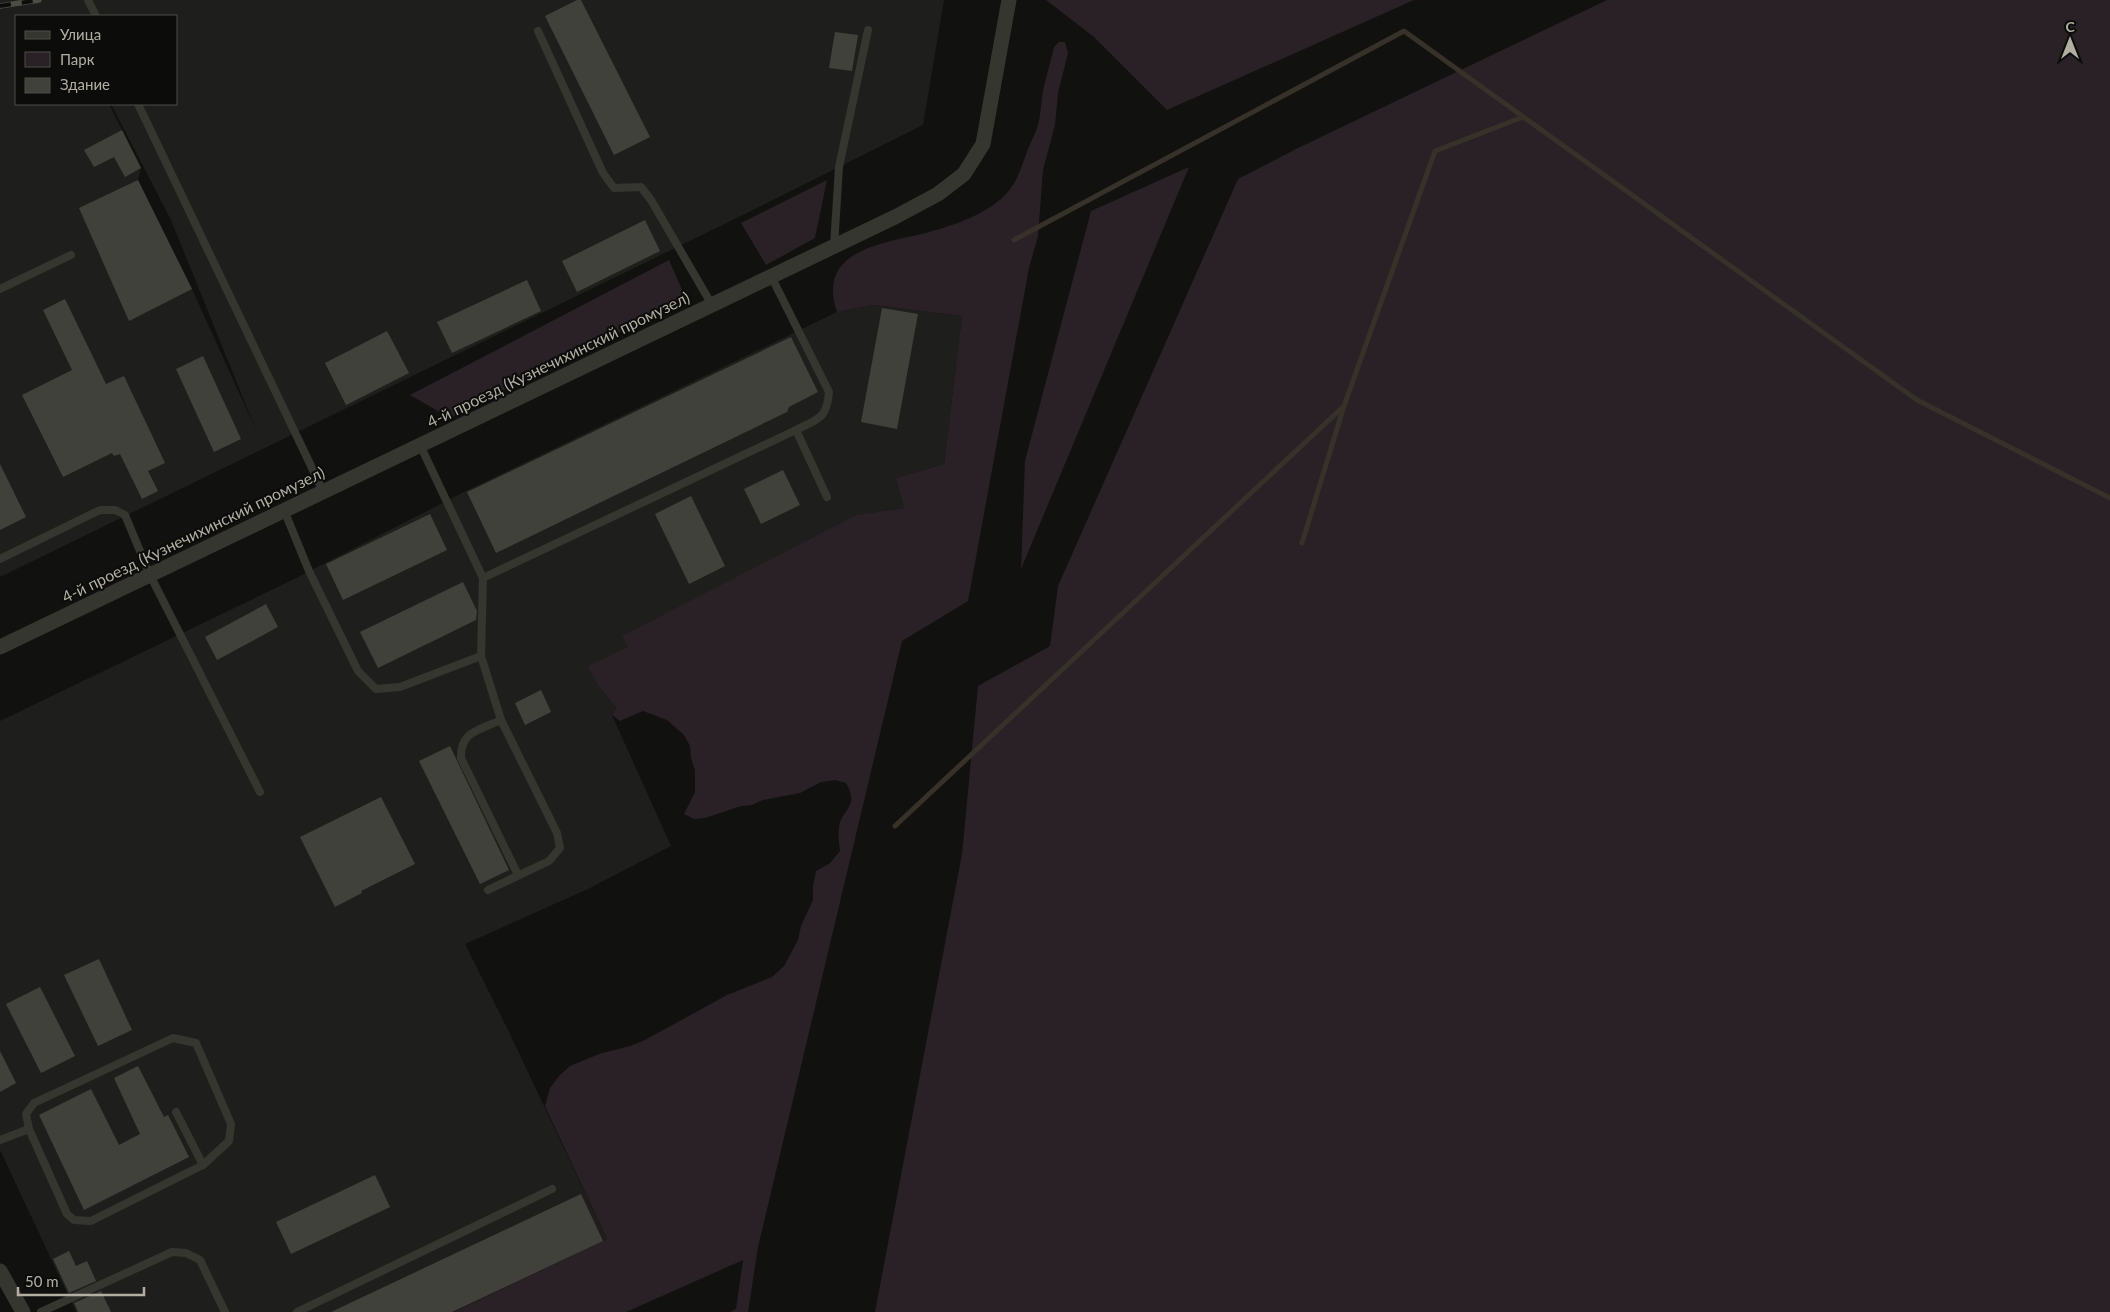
<svg xmlns="http://www.w3.org/2000/svg" width="2110" height="1312" font-family="Lato,sans-serif">
<rect width="100%" height="100%" fill="#111110"/>
<g fill="#1e1e1c" fill-rule="evenodd">
<path d="M0,0H944L923,125L747,213L0,577ZM16,16H176V104H111L171,220L256,430L192,289L138,181L141,168L109,104H16Z"/>
<polygon points="873,305 962,316 944,464 896,478 905,508 856,515 623,636 628,647 599,687 616,708 612,715 671,846 588,889 465,944 510,1034 607,1239 454,1312 76,1312 0,1150 0,721 292,580 466,491 837,312"/>
</g>
<g fill="#292126">
<polygon points="1046,0 1414,0 1167,110 1094,37"/>
<polygon points="1607,0 2110,0 2110,1312 875,1312 962,854 978,686 1050,646 1058,586 1238,179 1298,148"/>
<path d="M1059,42H1065L1068,53L1058,93L1055,125L1043,170L1038,236L1029,268L968,601L902,641L758,1247L748,1312H730L736,1309L743,1260L626,1312H454L607,1239L545,1106L550,1088L559,1076L570,1066L599,1054L630,1046L645,1040L727,995L772,977L784,966L798,940L801,926L813,900V886L816,871L830,863L840,851C839,843 838,835 839,827C842,808 860,807 846,783L835,780L821,782L800,793L763,800L752,805L741,806L705,818L694,819L684,814L695,792V770L691,758L690,746L684,735L667,720L643,711L620,721L612,715L616,708L599,687L588,666L628,647L622,636L856,515L904,508L896,478L944,464L962,316L873,305L837,312C814,245 894,243 936,230C960,223 990,212 1007,193C1018,181 1022,165 1028,149C1031,141 1036,133 1038,125C1041,114 1041,102 1043,91C1046,76 1051,61 1054,47Z"/>
<polygon points="1189,167 1021,569 1025,461 1091,211"/>
<polygon points="827,180 815,238 766,265 741,223"/>
<polygon points="669,260 686,299 450,418 410,395"/>
</g>
<g fill="none" stroke-linecap="round" stroke-linejoin="round">
<g stroke="#363129" stroke-width="5">
<polyline points="1014,240 1404,31 1917,400 2110,498"/>
<polyline points="1302,543 1344,406 1435,151 1523,117"/>
<polyline points="895,826 1344,406"/>
</g>
</g>
<g fill="#41413c">
<polygon points="577,0 581,0 650,137 614,155 545,16"/>
<polygon points="835,32 858,35 852,71 829,68"/>
<polygon points="122,130 141,168 125,177 114,157 94,167 84,150"/>
<polygon points="138,180 192,289 129,321 79,208"/>
<polygon points="645,220 660,251 577,292 562,261"/>
<polygon points="527,280 541,311 452,353 437,322"/>
<polygon points="65,299 106,384 124,376 165,463 148,471 158,491 142,499 120,454 114,456 112,453 63,477 22,395 72,370 43,310"/>
<polygon points="882,308 918,314 897,429 861,422"/>
<polygon points="387,331 409,373 346,405 325,363"/>
<polygon points="791,337 818,392 789,407 787,412 496,553 467,492"/>
<polygon points="203,356 241,439 214,452 176,369"/>
<polygon points="0,464 26,517 0,530"/>
<polygon points="783,470 800,505 761,524 744,489"/>
<polygon points="691,496 725,566 689,584 655,514"/>
<polygon points="430,514 447,550 343,600 326,564"/>
<polygon points="463,582 477,611 476,620 378,668 360,632"/>
<polygon points="266,604 278,627 217,660 205,637"/>
<polygon points="541,690 551,712 525,725 515,703"/>
<polygon points="450,746 509,870 480,884 419,761"/>
<polygon points="381,797 415,864 361,891 362,893 335,907 300,837"/>
<polygon points="99,959 132,1030 98,1046 64,975"/>
<polygon points="40,987 75,1056 41,1073 6,1004"/>
<polygon points="0,1051 16,1083 0,1092"/>
<polygon points="138,1066 164,1117 168,1115 189,1157 84,1210 39,1115 91,1089 119,1145 140,1134 114,1078"/>
<polygon points="375,1175 390,1207 291,1254 276,1222"/>
<polygon points="581,1194 603,1241 452,1312 331,1312"/>
<polygon points="69,1251 76,1266 87,1261 96,1281 69,1293 53,1259"/>
<polygon points="101,1291 111,1312 78,1312 74,1303"/>
</g>
<g fill="none" stroke-linecap="round" stroke-linejoin="round">
<g stroke="#363631" stroke-width="8">
<polyline points="88,0 96,16"/>
<polyline points="538,31 603,173 614,188 641,187 651,200 712,305"/>
<polyline points="138,104 323,491"/>
<polyline points="834,246 839,167 868,30"/>
<polyline points="0,289 71,255"/>
<polyline points="796,430 827,497"/>
<path d="M420,445L483,578L796,430C818,419 827,419 829,392L771,276"/>
<polyline points="284,510 309,571 358,671 376,689 400,687 481,656 483,578"/>
<polyline points="0,559 100,510 115,510 125,515 150,575 260,792"/>
<polyline points="481,656 501,720 557,833 560,848 549,861 488,890"/>
<path d="M501,720C480,730 460,731 461,758L518,875"/>
<polyline points="29,1129 26,1114 34,1103 173,1038 196,1043 231,1124 229,1141 203,1165"/>
<polyline points="0,1140 29,1129 67,1214 74,1220 91,1221 203,1165 176,1112"/>
<polyline points="41,1312 172,1252 186,1253 200,1260 225,1312"/>
<polyline points="297,1312 552,1189"/>
</g>
<g stroke="#363631" stroke-width="15">
<polyline points="0,647 895,217 938,194 964,174 983,144 1009,0"/>
<polyline points="0,1271 23,1312"/>
</g>
<defs>
<polyline id="rail" points="0,6 39,0"/>
</defs>
<use href="#rail" stroke="#4d4d46" stroke-width="5.5"/>
<use href="#rail" stroke="#0c0c0b" stroke-width="4" stroke-dasharray="11" stroke-linecap="butt"/>
</g>
<g text-anchor="middle" dominant-baseline="central" stroke-width="4" stroke-linejoin="round" paint-order="stroke">
<g font-size="16" fill="#b2afa2" stroke="#0c0c0b">
<text transform="translate(558 359) rotate(-26)">4-й проезд (Кузнечихинский промузел)</text>
<text transform="translate(193 534) rotate(-26)">4-й проезд (Кузнечихинский промузел)</text>
</g>
</g>
<rect x="15" y="15" width="162" height="90" fill="#0c0c0b" stroke="#4e4d47"/>
<rect x="25" y="31" width="25" height="8" fill="#363631" stroke="#4e4d47"/>
<text x="60" y="40" font-size="15" fill="#b2afa2">Улица</text>
<rect x="25" y="52" width="25" height="15" fill="#292126" stroke="#4e4d47"/>
<text x="60" y="65" font-size="15" fill="#b2afa2">Парк</text>
<rect x="25" y="78" width="25" height="15" fill="#41413c" stroke="#4e4d47"/>
<text x="60" y="90" font-size="15" fill="#b2afa2">Здание</text>
<g transform="translate(2070 40)" stroke="#0c0c0b" stroke-width="4" paint-order="stroke">
<path d="M0-4L9 19L0 12L-9 19Z" fill="#b2afa2"/>
<text y="-8" font-size="14" font-weight="bold" text-anchor="middle" fill="#b2afa2">С</text>
</g>
<path d="M18 1287v8h126v-8" fill="none" stroke="#b2afa2" stroke-width="2.5"/>
<text x="25" y="1287" font-size="15" fill="#b2afa2" stroke="#0c0c0b" stroke-width="4" paint-order="stroke">50 m</text>
</svg>
